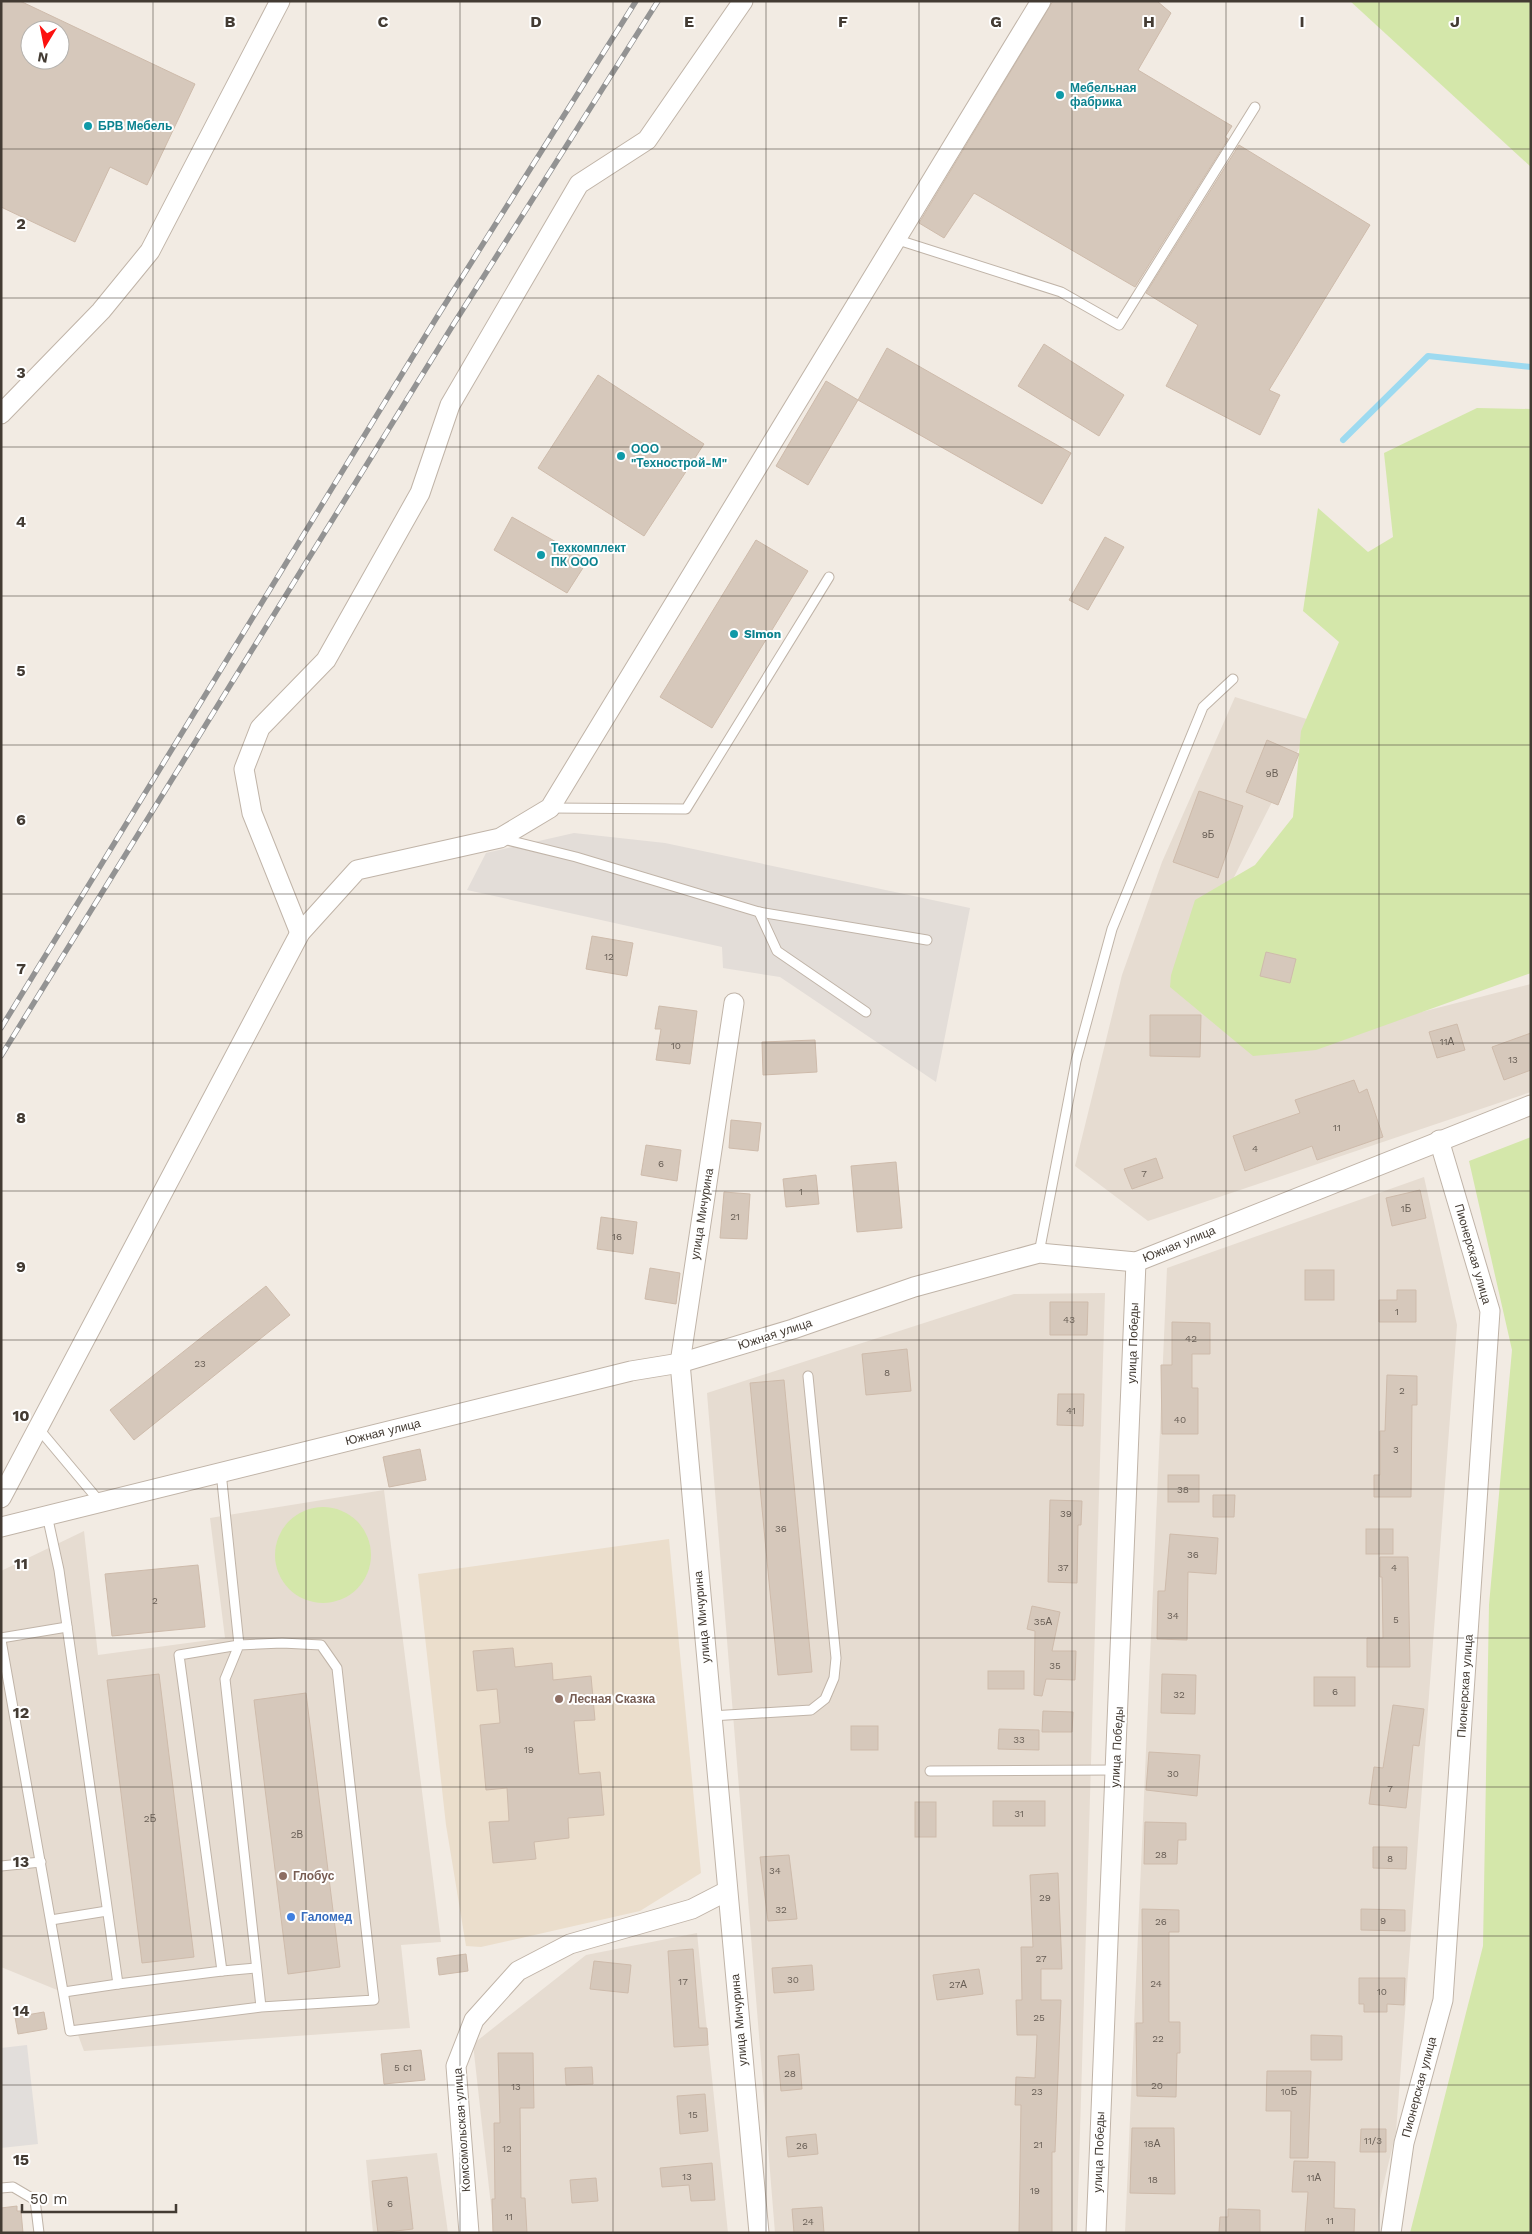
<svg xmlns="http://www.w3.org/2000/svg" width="1532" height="2234" font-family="'Work Sans',sans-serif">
<rect width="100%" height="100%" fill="#f2ebe3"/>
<g fill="#e6dcd1">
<polygon points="1235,697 1313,721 1231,883 1296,1044 1531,984 1531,1092 1148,1221 1075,1166 1122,975 1162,862"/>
<polygon points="1424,1177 1457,1325 1396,2132 1380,2199 1378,2233 1125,2233 1167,1268"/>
<polygon points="1105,1293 1077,2233 775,2233 707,1393 1014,1294"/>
<polygon points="384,1490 441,1942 401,1945 410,2028 84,2051 62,1992 1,1967 1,1571 84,1531 98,1655 225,1638 210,1518"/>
<polygon points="697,1933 728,2233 494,2233 473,2044 586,1955"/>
<polygon points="437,2153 448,2233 373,2233 366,2160"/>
</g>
<polygon fill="#e3ddd8" points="574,833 665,843 970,908 936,1082 780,977 723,968 722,947 467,890 486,853"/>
<polygon fill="#ebdecc" points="669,1539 701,1873 640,1911 481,1947 466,1946 446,1825 418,1574"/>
<g fill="#d4e7aa">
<polygon points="1350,1 1531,1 1531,167"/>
<polygon points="1477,408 1531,409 1531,973 1316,1050 1253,1056 1170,987 1171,975 1195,900 1255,865 1293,817 1301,731 1339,642 1303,611 1318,508 1368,552 1393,537 1384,453"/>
<polygon points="1531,1137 1531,2233 1410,2233 1483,1946 1489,1605 1512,1350 1469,1161"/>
<circle cx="323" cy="1555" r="48"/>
</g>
<polygon fill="#e2dedb" points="27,2045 38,2144 1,2148 1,2048"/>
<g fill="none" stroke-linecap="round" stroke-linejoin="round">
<polyline stroke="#9ddaf0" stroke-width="6" points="1343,440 1428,356 1531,367"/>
</g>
<g fill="#d6c8bb" stroke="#cebbab" fill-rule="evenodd">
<path d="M1,1H20L195,84L147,185L110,167L75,242L1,207ZM30,30H60V60H30Z"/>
<polygon points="1053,1 1157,1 1171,13 1138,70 1232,126 1225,137 1228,139 1135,287 974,193 944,238 919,223"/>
<polygon points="1239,145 1370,225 1269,390 1280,395 1260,435 1166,386 1198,325 1146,293"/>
<polygon points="1044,344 1124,395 1099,436 1018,386"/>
<polygon points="887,348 1071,453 1042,504 858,400"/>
<polygon points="598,375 704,444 644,536 538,468"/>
<polygon points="826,381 858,400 808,485 776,466"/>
<polygon points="512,517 588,560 567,593 494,550"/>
<polygon points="1105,537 1124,547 1088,610 1069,600"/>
<polygon points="756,540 808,571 712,728 660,697"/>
<polygon points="1267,740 1299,754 1278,805 1246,792"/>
<polygon points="1199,791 1243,806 1218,878 1173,862"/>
<polygon points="592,936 633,943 627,976 586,969"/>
<polygon points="1266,952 1296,959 1290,983 1260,976"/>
<polygon points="659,1006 697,1011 690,1064 656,1060 661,1029 655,1029"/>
<polygon points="1150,1015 1201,1015 1200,1057 1150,1056"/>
<polygon points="1457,1024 1465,1050 1437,1058 1429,1032"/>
<polygon points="1531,1033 1531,1070 1504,1080 1492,1047"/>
<polygon points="815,1040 817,1072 763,1075 762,1042"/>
<polygon points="1354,1080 1359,1093 1367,1089 1383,1137 1317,1160 1312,1146 1245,1171 1233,1136 1300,1113 1295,1100"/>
<polygon points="731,1120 761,1123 758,1151 729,1148"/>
<polygon points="646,1145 681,1150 677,1181 641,1175"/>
<polygon points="1156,1158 1163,1178 1132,1189 1124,1169"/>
<polygon points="896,1162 902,1228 857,1232 851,1166"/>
<polygon points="816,1175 819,1204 786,1207 783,1179"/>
<polygon points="1420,1190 1426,1218 1392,1226 1386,1198"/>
<polygon points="724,1192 750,1194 747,1239 720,1238"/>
<polygon points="601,1217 637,1222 633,1254 597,1249"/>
<polygon points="650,1268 680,1273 676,1304 645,1299"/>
<rect x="1305" y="1270" width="29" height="30"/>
<polygon points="266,1286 290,1315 134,1440 110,1410"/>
<polygon points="1397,1290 1416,1290 1416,1322 1379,1322 1379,1300 1397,1300"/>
<polygon points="1050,1302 1088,1302 1087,1335 1050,1335"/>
<polygon points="1172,1322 1210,1323 1210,1354 1192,1354 1192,1388 1198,1388 1198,1434 1162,1434 1161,1365 1172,1365"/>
<polygon points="907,1349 911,1391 866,1395 862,1354"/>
<polygon points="1387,1375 1417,1376 1417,1405 1412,1405 1411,1497 1374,1497 1374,1475 1380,1475 1380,1431 1385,1431"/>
<polygon points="784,1380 812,1672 778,1675 750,1383"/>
<polygon points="1058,1394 1084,1394 1083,1426 1057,1425"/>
<polygon points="420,1449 426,1480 389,1487 383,1457"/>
<rect x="1168" y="1475" width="31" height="27"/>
<polygon points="1213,1495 1235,1495 1234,1517 1213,1517"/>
<polygon points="1050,1500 1082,1501 1081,1525 1078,1525 1077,1583 1048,1582"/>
<rect x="1366" y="1529" width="27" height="25"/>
<polygon points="1170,1534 1218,1538 1216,1574 1188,1572 1187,1640 1157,1639 1158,1591 1165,1591"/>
<polygon points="1380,1557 1408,1557 1410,1667 1367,1667 1367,1638 1383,1638 1382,1577 1380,1577"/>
<polygon points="198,1565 205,1627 112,1636 105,1574"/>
<polygon points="1032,1606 1060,1612 1052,1651 1076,1651 1075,1680 1046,1679 1042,1696 1034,1695 1035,1631 1027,1629"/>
<polygon points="513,1648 515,1667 552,1663 553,1680 591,1676 595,1720 574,1721 579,1774 600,1772 604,1815 568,1818 569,1838 534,1842 536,1859 493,1863 489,1822 509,1821 507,1788 486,1790 480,1725 500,1723 497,1689 477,1691 473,1651"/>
<rect x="988" y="1671" width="36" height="18"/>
<polygon points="159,1674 194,1957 142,1963 107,1680"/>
<polygon points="1162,1674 1196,1675 1195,1714 1161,1713"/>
<rect x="1314" y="1677" width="41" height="29"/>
<polygon points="306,1693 340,1967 288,1974 254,1700"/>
<polygon points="1393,1705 1424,1709 1419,1746 1413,1745 1406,1808 1369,1804 1374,1767 1383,1768"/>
<polygon points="1043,1711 1073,1712 1072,1732 1042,1732"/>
<rect x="851" y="1726" width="27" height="24"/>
<polygon points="999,1729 1039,1730 1039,1750 998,1749"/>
<polygon points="1149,1752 1200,1755 1197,1796 1146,1790"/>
<rect x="993" y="1801" width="52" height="25"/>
<rect x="915" y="1802" width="21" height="35"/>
<polygon points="1145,1822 1186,1823 1186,1840 1178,1840 1177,1864 1144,1864"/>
<polygon points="1373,1847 1407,1847 1406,1869 1373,1868"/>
<polygon points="789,1855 797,1919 768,1921 760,1857"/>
<polygon points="1058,1873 1062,1969 1041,1969 1041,2000 1061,2000 1055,2152 1052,2152 1052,2233 1019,2233 1021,2105 1015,2105 1016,2077 1035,2078 1037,2035 1017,2035 1016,2000 1022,2000 1021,1947 1033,1947 1030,1875"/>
<polygon points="1142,1909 1179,1910 1179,1932 1169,1932 1169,2022 1180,2022 1180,2053 1177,2053 1176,2097 1137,2096 1136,2023 1143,2023"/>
<polygon points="1361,1909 1405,1910 1405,1931 1361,1930"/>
<polygon points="693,1949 699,2028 707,2028 708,2045 674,2047 668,1951"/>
<polygon points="466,1954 468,1971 439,1975 437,1958"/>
<polygon points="594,1961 631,1965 628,1993 590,1989"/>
<polygon points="812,1965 814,1990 774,1993 772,1968"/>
<polygon points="979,1969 983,1994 937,2000 933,1975"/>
<polygon points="1359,1978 1405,1978 1404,2005 1387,2004 1387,2012 1364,2012 1364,2004 1359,2004"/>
<polygon points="44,2012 47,2029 18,2034 15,2017"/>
<polygon points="1311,2035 1342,2036 1342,2060 1311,2060"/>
<polygon points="421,2050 425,2080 384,2084 381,2054"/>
<polygon points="498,2053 533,2053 534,2108 520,2108 521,2198 525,2198 527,2233 493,2233 492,2199 495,2199 494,2123 500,2123"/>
<polygon points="799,2054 802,2089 781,2091 778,2056"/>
<polygon points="592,2067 593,2084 566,2085 565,2068"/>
<polygon points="1267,2071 1311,2071 1308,2158 1290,2158 1291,2111 1266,2111"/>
<polygon points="705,2094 708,2131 680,2134 677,2096"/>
<polygon points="1132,2128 1174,2128 1175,2194 1130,2193"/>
<polygon points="1361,2129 1386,2129 1386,2152 1360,2152"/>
<polygon points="816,2134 818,2154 788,2157 786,2137"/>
<polygon points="1294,2161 1335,2162 1334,2208 1355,2209 1354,2233 1305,2233 1308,2192 1292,2192"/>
<polygon points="712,2163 715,2200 691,2201 689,2185 662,2187 660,2168"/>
<polygon points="407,2177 413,2229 378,2233 372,2181"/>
<polygon points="596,2178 598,2201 572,2203 570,2180"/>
<polygon points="17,2206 17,2211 21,2211 23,2233 1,2233 1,2208"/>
<polygon points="822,2207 824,2233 794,2233 792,2209"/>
<polygon points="1228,2209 1260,2210 1260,2233 1219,2233 1220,2217 1228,2217"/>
</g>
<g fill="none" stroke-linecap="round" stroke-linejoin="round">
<defs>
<g id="service">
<polyline points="895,239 1061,292 1119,325 1255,107"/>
<polyline points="550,808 686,809 829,577"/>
<polyline points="503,839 576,857 759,912 927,940"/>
<polyline points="759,912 777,951 866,1012"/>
<polyline points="1039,1253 1076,1061 1112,929 1203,707 1233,679"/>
<polyline points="38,1428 100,1502"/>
<polyline points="47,1515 59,1570 118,1984 222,1971 179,1655 239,1645 221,1472"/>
<polyline points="1,1638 67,1627"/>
<polyline points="1,1640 70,2031 261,2007 374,2000 337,1668 321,1645 282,1643 239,1645 225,1679 261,2007"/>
<polyline points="711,1716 811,1710 825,1699 834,1678 836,1658 808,1376"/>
<polyline points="930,1771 1115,1770"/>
<polyline points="1,1866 41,1862"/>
<polyline points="51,1920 107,1911"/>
<polyline points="222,1971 256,1968"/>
<polyline points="64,1992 118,1984"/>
<polyline points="1,2188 13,2187 35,2200 39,2233"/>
</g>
<g id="minor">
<polyline points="1,414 101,311 150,251 280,1"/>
<polyline points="300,933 252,813 244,769 260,728 326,660 420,493 450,405 579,184 647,140 743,1"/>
<polyline points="734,1003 680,1363 759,2233"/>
<polyline points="1,1498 300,933 357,870 500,838 550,808 1041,1"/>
<polyline points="1,1527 631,1371 680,1363 793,1329 914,1287 1039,1253 1136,1262 1531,1105"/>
<polyline points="469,2233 456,2066 474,2020 518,1971 570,1944 692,1909 727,1891"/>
<polyline points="1096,2233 1136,1262"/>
<polyline points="1391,2233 1404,2143 1443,2000 1490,1311 1439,1140"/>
</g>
</defs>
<use href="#service" stroke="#c0b4a8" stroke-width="11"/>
<use href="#minor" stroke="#c0b4a8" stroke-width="21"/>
<use href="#service" stroke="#fff" stroke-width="9"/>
<use href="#minor" stroke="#fff" stroke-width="19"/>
<defs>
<g id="rail">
<polyline points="1,1028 437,317 636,1"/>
<polyline points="1,1056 453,325 658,1"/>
</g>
</defs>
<use href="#rail" stroke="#939393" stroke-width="5.5"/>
<use href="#rail" stroke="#fff" stroke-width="4" stroke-dasharray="11" stroke-linecap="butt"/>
</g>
<path fill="none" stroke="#433b33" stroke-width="1" stroke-opacity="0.55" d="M153,1V2233M306,1V2233M460,1V2233M613,1V2233M766,1V2233M919,1V2233M1072,1V2233M1226,1V2233M1379,1V2233M1,149H1531M1,298H1531M1,447H1531M1,596H1531M1,745H1531M1,894H1531M1,1043H1531M1,1191H1531M1,1340H1531M1,1489H1531M1,1638H1531M1,1787H1531M1,1936H1531M1,2085H1531"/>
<g fill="#0f9aa8" stroke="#fff" stroke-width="2">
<circle cx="1060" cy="95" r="5"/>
<circle cx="88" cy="126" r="5"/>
<circle cx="621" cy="456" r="5"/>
<circle cx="541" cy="555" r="5"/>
<circle cx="734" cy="634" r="5"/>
</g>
<g fill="#8d6e63" stroke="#fff" stroke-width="2">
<circle cx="559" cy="1699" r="5"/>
<circle cx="283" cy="1876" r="5"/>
</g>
<circle fill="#3f7fe0" stroke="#fff" stroke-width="2" cx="291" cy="1917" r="5"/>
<g text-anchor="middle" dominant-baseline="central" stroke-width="4" stroke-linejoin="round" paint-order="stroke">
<g font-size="10" fill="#685e55">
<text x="1272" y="773">9В</text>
<text x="1208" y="834">9Б</text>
<text x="609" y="956">12</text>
<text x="1447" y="1041">11А</text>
<text x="676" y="1045">10</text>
<text x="1513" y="1059">13</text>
<text x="1337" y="1127">11</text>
<text x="1255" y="1148">4</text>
<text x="661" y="1163">6</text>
<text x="1144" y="1173">7</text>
<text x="801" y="1191">1</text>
<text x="1406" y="1208">1Б</text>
<text x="735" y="1216">21</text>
<text x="617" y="1236">16</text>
<text x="1397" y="1311">1</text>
<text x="1069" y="1319">43</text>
<text x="1191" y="1338">42</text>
<text x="200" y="1363">23</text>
<text x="887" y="1372">8</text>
<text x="1402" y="1390">2</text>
<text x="1071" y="1410">41</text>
<text x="1180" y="1419">40</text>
<text x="1396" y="1449">3</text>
<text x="1183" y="1489">38</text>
<text x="1066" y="1513">39</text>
<text x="781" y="1528">36</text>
<text x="1193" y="1554">36</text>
<text x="1063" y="1567">37</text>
<text x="1394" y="1567">4</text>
<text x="155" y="1600">2</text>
<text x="1173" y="1615">34</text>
<text x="1396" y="1619">5</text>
<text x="1043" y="1621">35А</text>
<text x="1055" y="1665">35</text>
<text x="1335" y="1691">6</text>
<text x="1179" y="1694">32</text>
<text x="1019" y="1739">33</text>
<text x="529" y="1749">19</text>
<text x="1173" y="1773">30</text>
<text x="1390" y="1788">7</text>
<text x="1019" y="1813">31</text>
<text x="150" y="1818">2Б</text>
<text x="297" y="1834">2В</text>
<text x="1161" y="1854">28</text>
<text x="1390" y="1858">8</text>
<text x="775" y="1870">34</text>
<text x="1045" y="1897">29</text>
<text x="781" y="1909">32</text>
<text x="1383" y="1920">9</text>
<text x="1161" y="1921">26</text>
<text x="1041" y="1958">27</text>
<text x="793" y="1979">30</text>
<text x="683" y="1981">17</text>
<text x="1156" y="1983">24</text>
<text x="958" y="1984">27А</text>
<text x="1382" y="1991">10</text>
<text x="1039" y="2017">25</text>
<text x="1158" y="2038">22</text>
<text x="403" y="2067">5 с1</text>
<text x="790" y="2073">28</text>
<text x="1157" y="2085">20</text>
<text x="516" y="2086">13</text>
<text x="1037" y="2091">23</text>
<text x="1289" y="2091">10Б</text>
<text x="693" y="2114">15</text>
<text x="1373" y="2140">11/3</text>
<text x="1152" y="2143">18А</text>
<text x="1038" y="2144">21</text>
<text x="802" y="2145">26</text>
<text x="507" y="2148">12</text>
<text x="687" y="2176">13</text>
<text x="1314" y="2177">11А</text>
<text x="1153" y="2179">18</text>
<text x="1035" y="2190">19</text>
<text x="390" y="2203">6</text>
<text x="509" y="2216">11</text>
<text x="1330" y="2220">11</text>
<text x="808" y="2221">24</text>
</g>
<g font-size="12" font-weight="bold" fill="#0d838f" stroke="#fff" text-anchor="start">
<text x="1070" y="88">Мебельная<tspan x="1070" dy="14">фабрика</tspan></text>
<text x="98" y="126">БРВ Мебель</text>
<text x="631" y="449">ООО<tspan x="631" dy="14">"Технострой-М"</tspan></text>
<text x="551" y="548">Техкомплект<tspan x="551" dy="14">ПК ООО</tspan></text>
<text x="744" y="634">Simon</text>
</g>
<g font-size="12" fill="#433b33" stroke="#fff">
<text transform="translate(702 1214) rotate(-81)">улица Мичурина</text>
<text transform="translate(1179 1244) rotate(-22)">Южная улица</text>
<text transform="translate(1473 1254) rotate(74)">Пионерская улица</text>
<text transform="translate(775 1334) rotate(-18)">Южная улица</text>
<text transform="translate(1133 1343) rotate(-88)">улица Победы</text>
<text transform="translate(383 1432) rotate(-14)">Южная улица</text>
<text transform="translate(702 1617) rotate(-95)">улица Мичурина</text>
<text transform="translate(1465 1686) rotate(-86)">Пионерская улица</text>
<text transform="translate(1117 1747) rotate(-87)">улица Победы</text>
<text transform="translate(739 2020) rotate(-95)">улица Мичурина</text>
<text transform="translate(1419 2087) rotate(-75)">Пионерская улица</text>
<text transform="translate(462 2130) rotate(-94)">Комсомольская улица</text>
<text transform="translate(1099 2152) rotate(-88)">улица Победы</text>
</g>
<g font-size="12" font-weight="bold" fill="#785e54" stroke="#fff" text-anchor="start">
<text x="569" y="1699">Лесная Сказка</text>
<text x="293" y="1876">Глобус</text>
</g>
<g font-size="12" font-weight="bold" fill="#366cbe" stroke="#fff" text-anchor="start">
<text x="301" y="1917">Галомед</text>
</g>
</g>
<g font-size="16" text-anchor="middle" font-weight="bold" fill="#433b33" stroke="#fff" stroke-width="4" stroke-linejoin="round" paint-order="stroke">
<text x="230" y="27">B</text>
<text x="383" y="27">C</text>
<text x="536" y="27">D</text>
<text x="689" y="27">E</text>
<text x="843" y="27">F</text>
<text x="996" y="27">G</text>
<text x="1149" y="27">H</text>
<text x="1302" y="27">I</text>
<text x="1455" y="27">J</text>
<text x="21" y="229">2</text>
<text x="21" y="378">3</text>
<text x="21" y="527">4</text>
<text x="21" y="676">5</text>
<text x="21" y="825">6</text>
<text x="21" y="974">7</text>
<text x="21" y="1123">8</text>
<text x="21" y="1272">9</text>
<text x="21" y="1421">10</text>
<text x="21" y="1569">11</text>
<text x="21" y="1718">12</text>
<text x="21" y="1867">13</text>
<text x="21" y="2016">14</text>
<text x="21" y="2165">15</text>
</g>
<rect width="1532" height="2234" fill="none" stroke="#433b33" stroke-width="5"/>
<g transform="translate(45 45) rotate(190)"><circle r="24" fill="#ffffff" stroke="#b4b1ad"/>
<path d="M0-4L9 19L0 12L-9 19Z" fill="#fc110f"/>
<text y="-8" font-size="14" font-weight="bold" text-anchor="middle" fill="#433b33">N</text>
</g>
<path d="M22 2204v8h154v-8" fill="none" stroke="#433b33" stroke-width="2.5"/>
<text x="30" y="2204" font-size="15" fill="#433b33" stroke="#ffffff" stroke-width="4" paint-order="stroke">50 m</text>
</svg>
